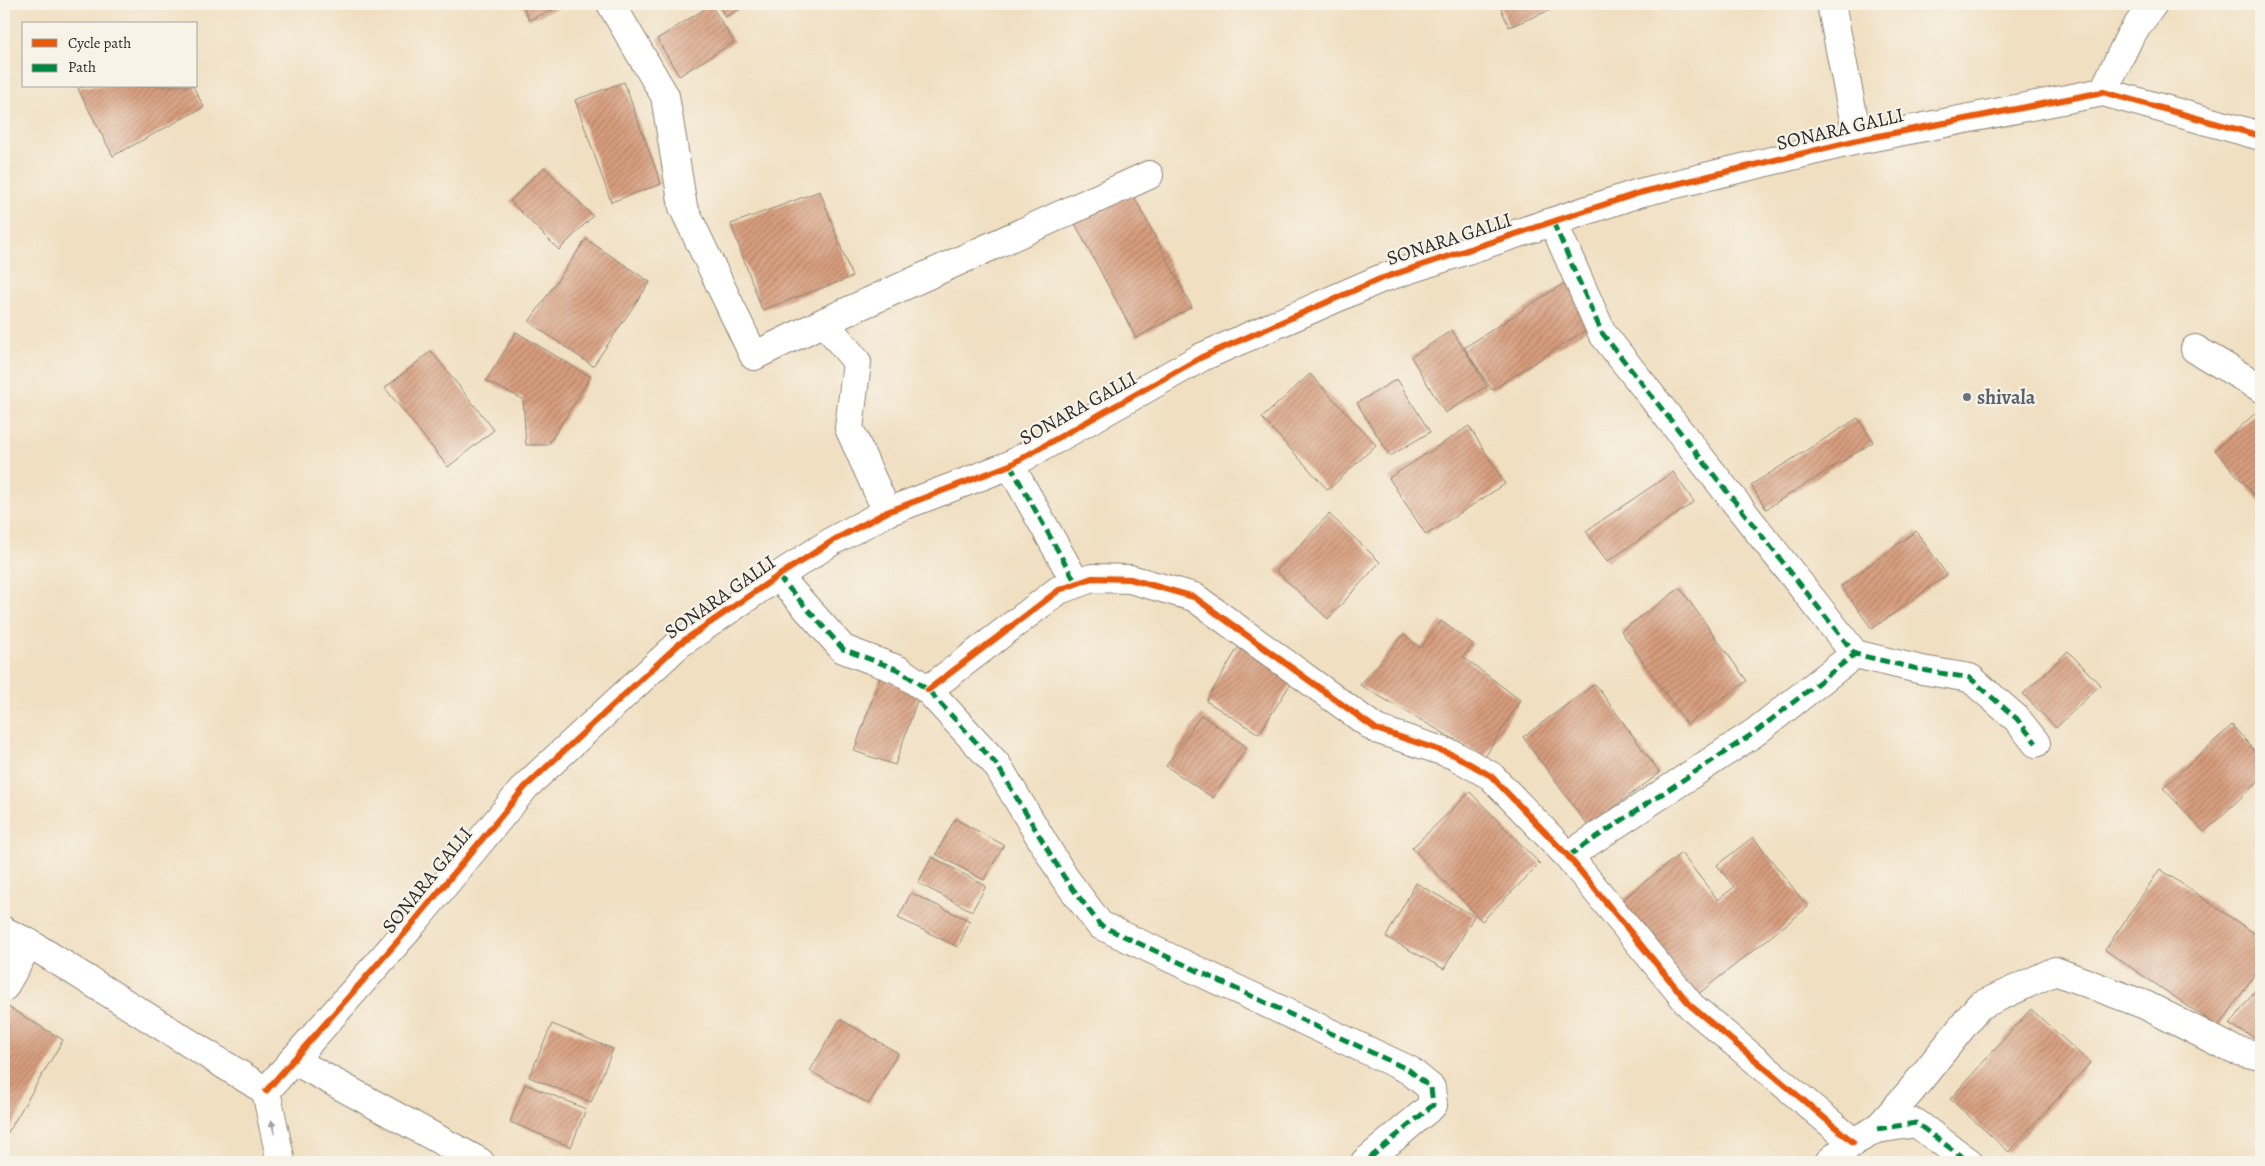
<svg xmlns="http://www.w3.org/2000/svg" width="2265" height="1166" font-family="Alegreya,serif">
<defs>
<pattern id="building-hatch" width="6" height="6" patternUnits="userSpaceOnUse" patternTransform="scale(1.25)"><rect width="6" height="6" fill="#d79d7d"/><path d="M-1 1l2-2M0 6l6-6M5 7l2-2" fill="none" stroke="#af8067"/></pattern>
</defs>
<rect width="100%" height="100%" fill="#f7f3e8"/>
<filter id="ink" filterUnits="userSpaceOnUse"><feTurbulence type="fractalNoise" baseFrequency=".02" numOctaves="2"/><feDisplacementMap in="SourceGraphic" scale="10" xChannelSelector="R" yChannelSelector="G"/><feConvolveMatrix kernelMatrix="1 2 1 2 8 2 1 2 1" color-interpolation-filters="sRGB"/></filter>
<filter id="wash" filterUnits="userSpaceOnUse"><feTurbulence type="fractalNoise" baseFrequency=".0096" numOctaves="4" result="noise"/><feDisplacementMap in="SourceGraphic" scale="20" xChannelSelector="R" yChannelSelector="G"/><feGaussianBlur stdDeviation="1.12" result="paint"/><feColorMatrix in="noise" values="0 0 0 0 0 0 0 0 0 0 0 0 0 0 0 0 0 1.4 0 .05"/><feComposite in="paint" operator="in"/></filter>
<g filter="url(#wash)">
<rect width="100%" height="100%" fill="#f0dfc1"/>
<g id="blocks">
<g fill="url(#building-hatch)">
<polygon points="522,4 567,4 529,20"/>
<polygon points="718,4 750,4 725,17"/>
<polygon points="1499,4 1565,4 1509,27"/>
<polygon points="711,5 734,42 679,76 657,39"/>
<polygon points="624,82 661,184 611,202 575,100"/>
<polygon points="83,86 193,86 204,107 113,156 78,89"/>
<polygon points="544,167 593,216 559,250 510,201"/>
<polygon points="1128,185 1192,307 1136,338 1071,216"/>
<polygon points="820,191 852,277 762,310 731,224"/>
<polygon points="586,239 650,282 593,366 529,322"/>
<polygon points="1569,280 1597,323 1492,390 1464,348"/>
<polygon points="1452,330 1487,386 1445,413 1411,357"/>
<polygon points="516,332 591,377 548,445 526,445 523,399 486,381"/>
<polygon points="431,351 494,430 448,467 385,388"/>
<polygon points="1310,374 1376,445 1328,490 1262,418"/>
<polygon points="1397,379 1430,432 1390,456 1357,403"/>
<polygon points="2261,408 2261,503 2215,450"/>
<polygon points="1858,418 1873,442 1766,509 1751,485"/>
<polygon points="1469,426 1505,484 1426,535 1389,478"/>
<polygon points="1673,472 1694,502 1607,562 1586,531"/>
<polygon points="1329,514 1380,562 1328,619 1276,571"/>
<polygon points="1916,531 1947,575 1872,629 1841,586"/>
<polygon points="1680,588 1747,681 1687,724 1621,631"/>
<polygon points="1441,621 1473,644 1463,657 1520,700 1485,757 1360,685 1404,634 1421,648"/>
<polygon points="1242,641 1296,675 1259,734 1206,701"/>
<polygon points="2068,651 2100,685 2056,728 2023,694"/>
<polygon points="880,678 920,692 895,765 854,751"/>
<polygon points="1595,684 1660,773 1588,826 1523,737"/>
<polygon points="1201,715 1247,747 1213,798 1166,766"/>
<polygon points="2232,725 2261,758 2261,779 2204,832 2163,788"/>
<polygon points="1470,792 1540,864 1482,921 1412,848"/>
<polygon points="955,819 1004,845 984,880 936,854"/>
<polygon points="1753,837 1808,907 1692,999 1617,904 1681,853 1718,900 1734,887 1717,865"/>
<polygon points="932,857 986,886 972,911 918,883"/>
<polygon points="2160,869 2261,938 2261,965 2219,1027 2105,950"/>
<polygon points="1416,883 1474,916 1444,969 1386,937"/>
<polygon points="911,893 970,921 958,947 898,918"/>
<polygon points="2261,982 2261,1041 2230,1025"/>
<polygon points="5,1005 63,1040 4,1139 4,1007"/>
<polygon points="2031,1009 2090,1063 2009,1152 1950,1099"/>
<polygon points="840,1019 898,1053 869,1104 810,1071"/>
<polygon points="552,1024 613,1049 591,1102 529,1077"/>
<polygon points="525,1084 586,1109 571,1147 510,1122"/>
</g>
</g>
</g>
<g filter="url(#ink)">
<use href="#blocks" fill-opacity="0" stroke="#8e8576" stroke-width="1"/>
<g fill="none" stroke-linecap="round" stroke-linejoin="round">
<defs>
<g id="minor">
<polyline points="611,4 665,96 683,207 754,356 824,322 857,362 849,428 887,512"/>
<polyline points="1831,4 1858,140"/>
<polyline points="2103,92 2130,36 2153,4"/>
<polyline points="1553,222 1602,333 1855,654 1922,670 1970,678 2017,719 2036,743"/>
<polyline points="824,322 1149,175"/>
<polyline points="2195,349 2261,388"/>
<polyline points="1010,465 1076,583"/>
<polyline points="778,576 843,649 899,670 928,690 997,765 1064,877 1100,925 1409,1070 1431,1088 1433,1105 1365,1162"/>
<polyline points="928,690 1059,590 1092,578 1130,579 1194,597 1376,729 1454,755 1491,776 1568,856 1691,1006 1853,1142"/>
<polyline points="1568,856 1754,733 1855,654"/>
<polyline points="4,931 29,943 266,1091"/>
<polyline points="4,987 29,943"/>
<polyline points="293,1060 480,1162"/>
<polyline points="266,1091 404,934 525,787 679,644 778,576 834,540 887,512 1010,465 1202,357 1380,279 1639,193 1858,140 2103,92 2261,136"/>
<polyline points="266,1091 281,1162"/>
<polyline points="1877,1129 1916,1123 1969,1162"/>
<polyline points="1829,1162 1853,1142 1877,1129 1910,1092 1979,1006 2055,971 2145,1005 2234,1050 2261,1056"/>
</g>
</defs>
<use href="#minor" stroke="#8e8576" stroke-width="30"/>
<use href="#minor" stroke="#fff" stroke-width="28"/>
<g stroke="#00873e" stroke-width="5" stroke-dasharray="10 5" stroke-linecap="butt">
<polyline points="1553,222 1602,333 1855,654 1922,670 1970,678 2017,719 2036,743"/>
<polyline points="1010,465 1076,583"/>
<polyline points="778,576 843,649 899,670 928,690 997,765 1064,877 1100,925 1409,1070 1431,1088 1433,1105 1365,1162"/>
<polyline points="1568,856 1754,733 1855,654"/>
<polyline points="1877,1129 1916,1123 1969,1162"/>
</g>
<defs>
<g id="cycleway">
<polyline points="928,690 1059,590 1092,578 1130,579 1194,597 1376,729 1454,755 1491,776 1568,856 1691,1006 1853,1142"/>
<polyline points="266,1091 404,934 525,787 679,644 778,576 834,540 887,512 1010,465 1202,357 1380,279 1639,193 1858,140 2103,92 2261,136"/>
</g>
</defs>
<use href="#cycleway" stroke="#f7f3e8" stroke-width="9"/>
<use href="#cycleway" stroke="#e8590c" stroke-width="6"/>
</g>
<defs><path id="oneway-solid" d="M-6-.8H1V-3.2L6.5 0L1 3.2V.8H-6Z" transform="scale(1.25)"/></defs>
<use fill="#a0a0a0" href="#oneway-solid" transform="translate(273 1127) rotate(-102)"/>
</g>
<circle fill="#6b7280" stroke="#f7f3e8" stroke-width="2" cx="1967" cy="397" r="5"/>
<g text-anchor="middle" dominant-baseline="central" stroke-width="4.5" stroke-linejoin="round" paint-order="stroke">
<g font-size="20" fill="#2b2b2b" stroke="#f7f3e8">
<text transform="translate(1840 129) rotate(-13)">SONARA GALLI</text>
<text transform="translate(1449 239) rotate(-18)">SONARA GALLI</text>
<text transform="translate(1078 408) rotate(-29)">SONARA GALLI</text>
<text transform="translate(720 597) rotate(-35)">SONARA GALLI</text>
<text transform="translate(427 880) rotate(-51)">SONARA GALLI</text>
</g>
<g font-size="20" font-weight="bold" fill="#5b616d" stroke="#f7f3e8" text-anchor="start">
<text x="1977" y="397">shivala</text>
</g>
</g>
<rect width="2265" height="1166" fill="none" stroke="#f7f3e8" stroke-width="20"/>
<rect x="22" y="22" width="175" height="65" fill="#f7f3e8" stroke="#a5a39c"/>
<rect x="32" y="39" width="25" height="8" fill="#e8590c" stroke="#a5a39c"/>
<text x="68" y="48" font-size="15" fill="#2b2b2b">Cycle path</text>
<rect x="32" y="64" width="25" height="8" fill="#00873e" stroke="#a5a39c"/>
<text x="68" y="72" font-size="15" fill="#2b2b2b">Path</text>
</svg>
